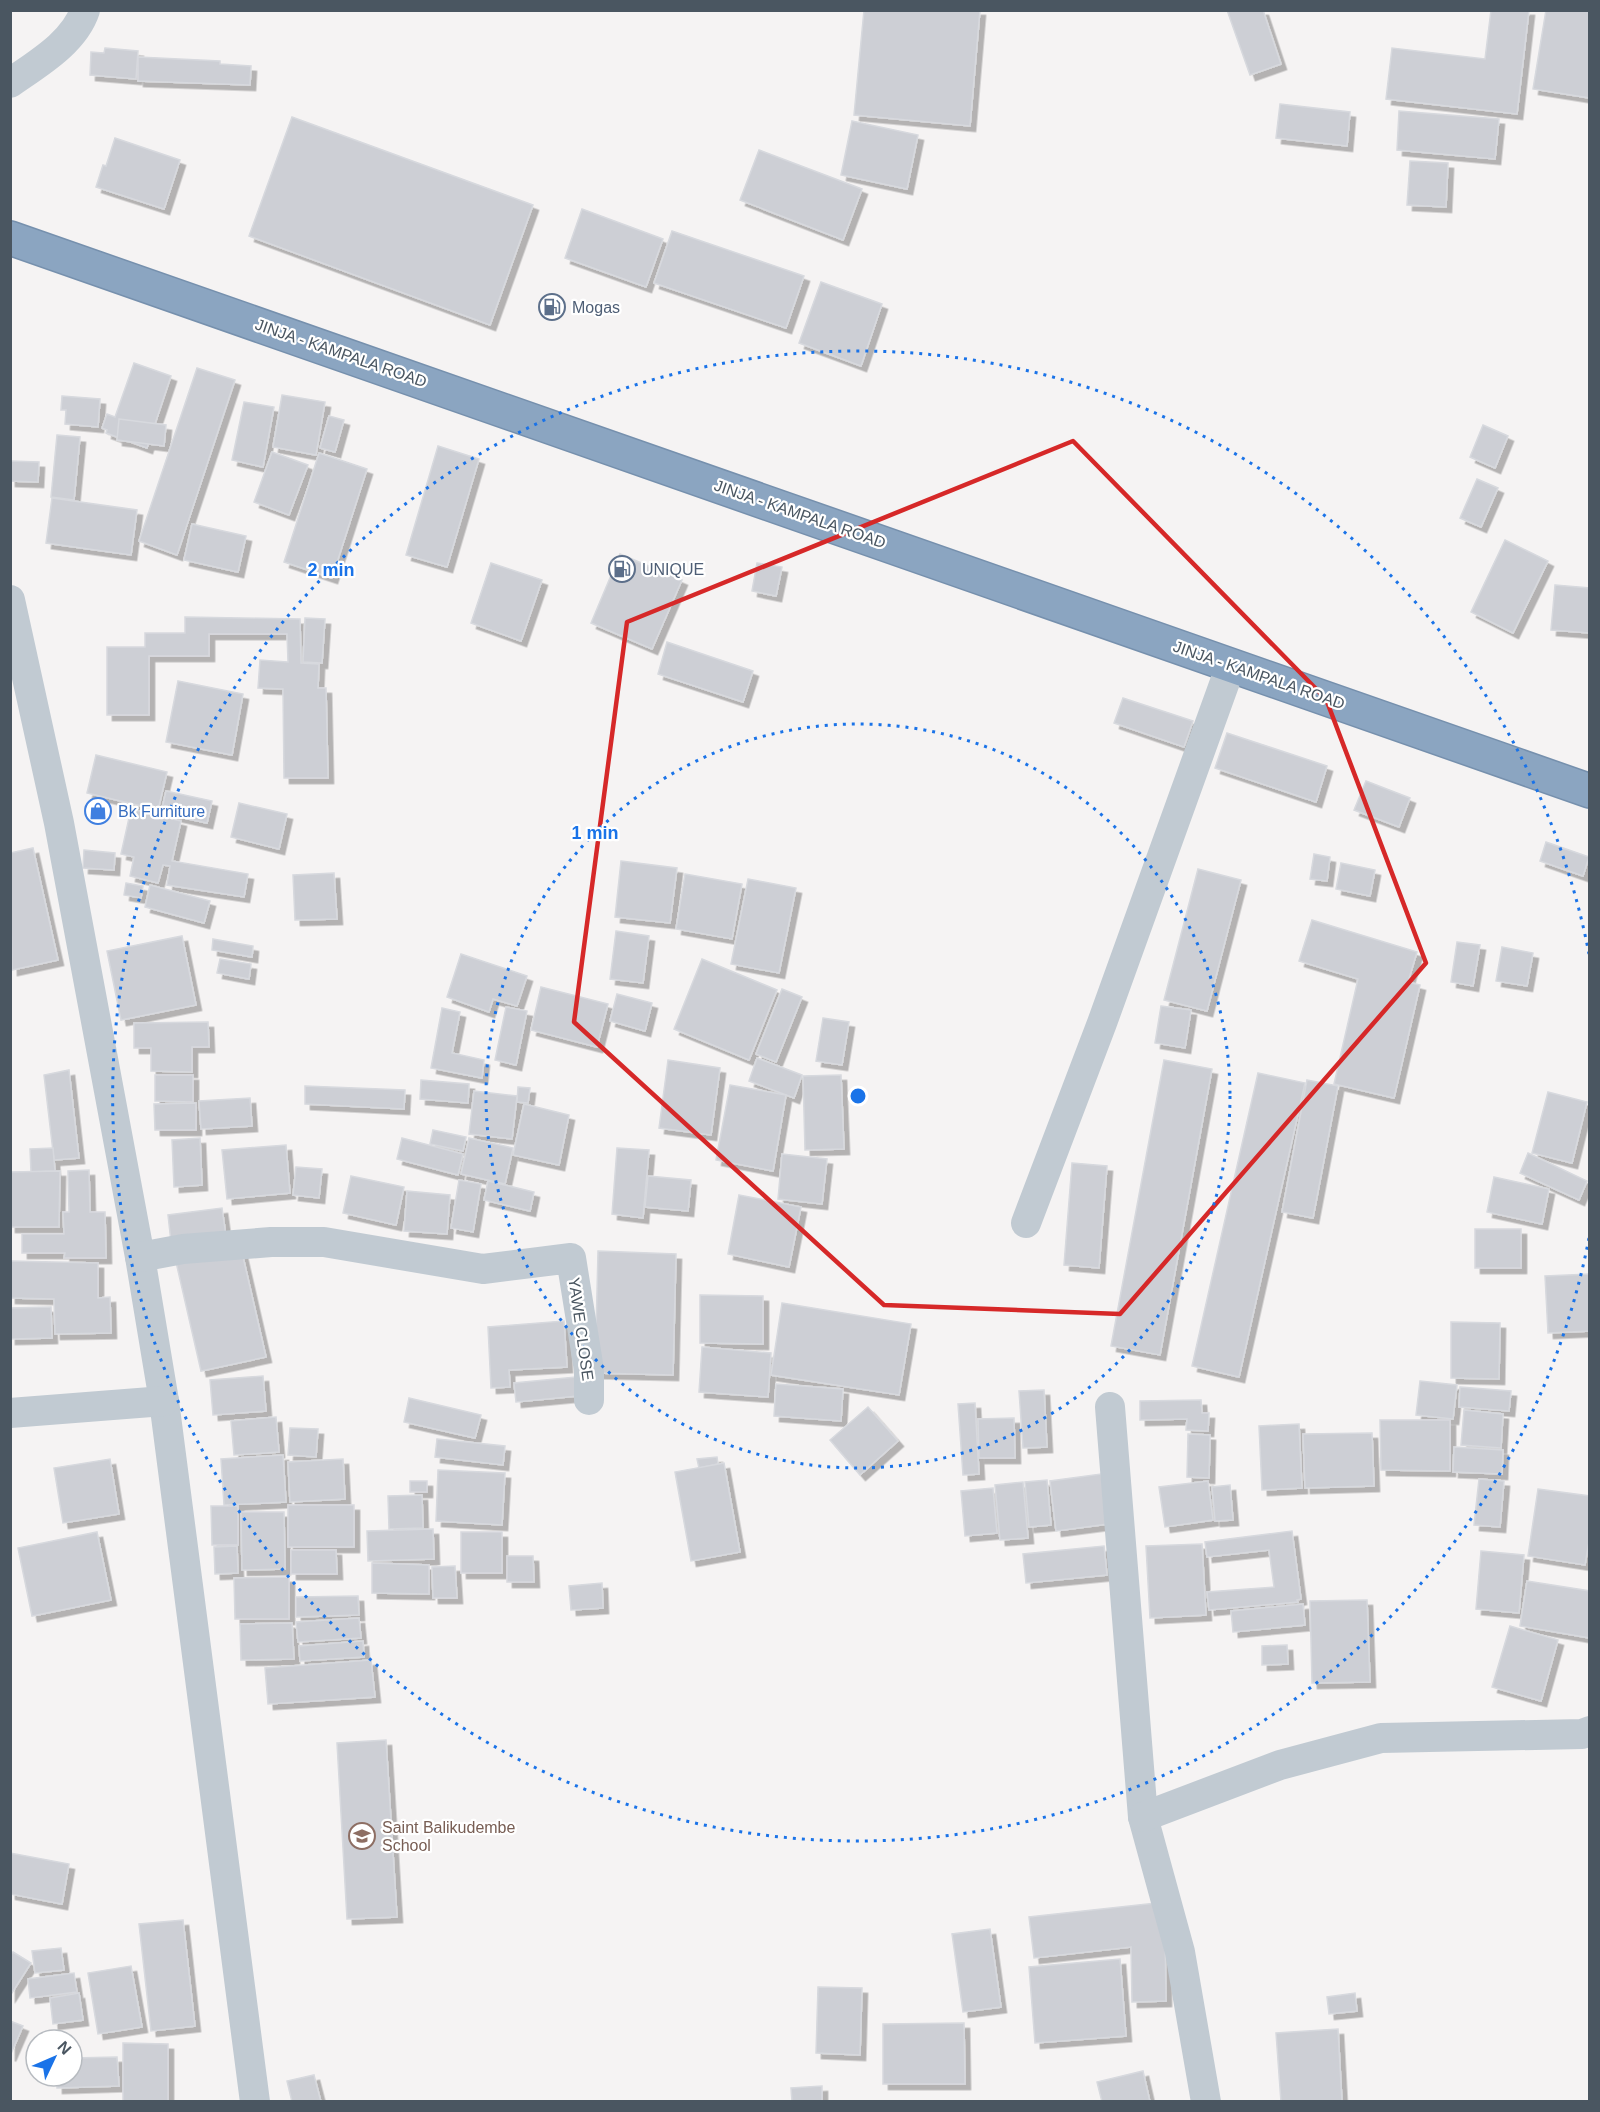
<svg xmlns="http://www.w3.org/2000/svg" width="1600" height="2112" font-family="Helvetica,sans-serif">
<defs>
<filter id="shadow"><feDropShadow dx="5.5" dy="5.5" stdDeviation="0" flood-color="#0004"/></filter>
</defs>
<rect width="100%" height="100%" fill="#f5f3f3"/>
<g fill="#cdcfd5" stroke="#d7d9de" stroke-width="1.5" filter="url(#shadow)">
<polygon points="864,10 980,10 970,126 854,115"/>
<polygon points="1227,10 1263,10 1281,64 1250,75"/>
<polygon points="1491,10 1529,10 1517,114 1386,99 1392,48 1485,59"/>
<polygon points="1546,10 1590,10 1590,98 1533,89"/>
<polygon points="105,48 138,51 136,79 90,75 91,52 104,53"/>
<polygon points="138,57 220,61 220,64 251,66 250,85 138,81"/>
<polygon points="1280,104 1350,112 1347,146 1276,138"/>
<polygon points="1399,111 1499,119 1495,159 1397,150"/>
<polygon points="292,117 533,205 490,325 249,236"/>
<polygon points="852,121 918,135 907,189 841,175"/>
<polygon points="115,138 180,160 164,209 96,187 103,165 106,166"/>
<polygon points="759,150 862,189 843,240 740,200"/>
<polygon points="1410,161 1448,163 1446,207 1407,205"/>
<polygon points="582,209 663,239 646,287 565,258"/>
<polygon points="672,231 804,276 786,328 654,283"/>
<polygon points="821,282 882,304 861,366 799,343"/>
<polygon points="134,363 171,376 147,448 106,433 107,430 102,428 107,414 115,417"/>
<polygon points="197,368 235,380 177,555 139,541"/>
<polygon points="282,395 325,402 316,455 273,447"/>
<polygon points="62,396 100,399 98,427 65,424 66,410 61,410"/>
<polygon points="244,402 274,407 263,467 232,460"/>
<polygon points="329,416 344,420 335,452 320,448"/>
<polygon points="119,419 166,425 164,446 117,440"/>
<polygon points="1483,425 1508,436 1495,468 1470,457"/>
<polygon points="57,435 80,437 74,500 51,497"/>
<polygon points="438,446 479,459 447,567 406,555"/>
<polygon points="272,452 308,465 289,515 254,502"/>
<polygon points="319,453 367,469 332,578 284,562"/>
<polygon points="10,461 39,462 38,482 10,481"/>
<polygon points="1477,479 1498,488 1481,527 1460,518"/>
<polygon points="52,498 137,510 131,555 46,543"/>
<polygon points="192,524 246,536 238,572 184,560"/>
<polygon points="1505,540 1548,561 1513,633 1471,612"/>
<polygon points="620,554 682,580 652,649 591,623"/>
<polygon points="491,563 542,580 521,641 471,623"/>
<polygon points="757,563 782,567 776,596 752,591"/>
<polygon points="1555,585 1590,588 1590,633 1551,630"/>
<polygon points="185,617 300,619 301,663 319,664 318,688 326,688 328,778 284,778 283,689 258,688 260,660 288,662 287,634 209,634 209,656 149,656 149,715 107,715 107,647 145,647 145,633 185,633"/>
<polygon points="305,618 325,619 322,663 303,662"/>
<polygon points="667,642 753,671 743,702 658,674"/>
<polygon points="178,681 243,694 232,755 166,742"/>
<polygon points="1123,698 1193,721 1184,747 1114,723"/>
<polygon points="1227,733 1327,766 1316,802 1215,768"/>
<polygon points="96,755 167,772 158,810 87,793"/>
<polygon points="1366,781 1410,798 1399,827 1354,810"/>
<polygon points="166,791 212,801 207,823 161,813"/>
<polygon points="239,803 287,814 279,849 231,837"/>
<polygon points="131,809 181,821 172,861 248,874 244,897 167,885 170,866 163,865 158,883 130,876 134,857 121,854"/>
<polygon points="1546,842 1589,857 1583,876 1540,861"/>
<polygon points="33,848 58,960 12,970 10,853"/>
<polygon points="84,850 115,853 114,870 83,868"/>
<polygon points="1314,854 1330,857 1327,881 1310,879"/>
<polygon points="621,861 677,868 670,923 615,917"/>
<polygon points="1341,863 1375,870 1370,896 1336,889"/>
<polygon points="1198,869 1241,880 1207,1011 1164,1000"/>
<polygon points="334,873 337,919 295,920 293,875"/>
<polygon points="685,874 742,884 732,939 676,929"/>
<polygon points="748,879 796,888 779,973 731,964"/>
<polygon points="126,883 143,886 141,898 124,895"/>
<polygon points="150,885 210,901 204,923 145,907"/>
<polygon points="1312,920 1417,952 1408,982 1420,985 1394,1098 1334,1084 1358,979 1299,961"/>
<polygon points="616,931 649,936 643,983 610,979"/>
<polygon points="182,936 196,1005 121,1020 107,951"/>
<polygon points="213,939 253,946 252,957 212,950"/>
<polygon points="1457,942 1480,945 1473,986 1451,982"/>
<polygon points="1502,947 1533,953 1527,986 1496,981"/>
<polygon points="461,954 527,976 517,1006 493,999 489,1012 447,997"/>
<polygon points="220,959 251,964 249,979 217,973"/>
<polygon points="702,959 777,990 749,1060 674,1029"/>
<polygon points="541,987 608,1004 597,1047 531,1030"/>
<polygon points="782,989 802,997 776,1062 756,1054"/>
<polygon points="617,994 652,1003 645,1031 610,1021"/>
<polygon points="1161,1006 1191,1010 1185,1048 1155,1043"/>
<polygon points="506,1007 527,1011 516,1065 495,1060"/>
<polygon points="442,1008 460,1012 452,1053 484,1060 482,1078 431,1068"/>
<polygon points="823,1018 849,1022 842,1065 816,1061"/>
<polygon points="208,1022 209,1047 192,1047 192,1072 151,1071 151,1048 134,1048 134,1023"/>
<polygon points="757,1058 802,1075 794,1098 749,1081"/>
<polygon points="668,1060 720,1068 711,1135 659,1128"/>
<polygon points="1164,1060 1212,1069 1160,1355 1111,1346"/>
<polygon points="69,1070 79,1158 54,1160 44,1075"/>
<polygon points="1258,1073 1305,1083 1239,1377 1192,1366"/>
<polygon points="155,1075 193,1075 193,1102 155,1101"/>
<polygon points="841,1075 844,1149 805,1150 803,1076"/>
<polygon points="421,1080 469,1084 468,1103 420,1099"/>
<polygon points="1307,1080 1338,1086 1313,1218 1282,1212"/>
<polygon points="730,1085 786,1095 773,1171 716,1160"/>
<polygon points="305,1086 405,1090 404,1109 305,1104"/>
<polygon points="518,1087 530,1088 528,1103 517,1102"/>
<polygon points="474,1091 517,1096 512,1139 469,1134"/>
<polygon points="1548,1092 1587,1102 1572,1163 1532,1153"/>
<polygon points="250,1098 252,1126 201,1129 199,1101"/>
<polygon points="196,1103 196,1130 155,1130 154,1104"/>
<polygon points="524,1104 569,1115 559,1165 513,1155"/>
<polygon points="433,1130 466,1137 463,1151 430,1144"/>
<polygon points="200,1138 202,1185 174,1187 172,1140"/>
<polygon points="402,1138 463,1154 458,1175 397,1159"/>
<polygon points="469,1138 513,1148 505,1184 461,1174"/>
<polygon points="286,1145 290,1193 227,1199 222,1150"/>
<polygon points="53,1148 55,1171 31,1172 30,1149"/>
<polygon points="617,1148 649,1150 643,1218 612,1214"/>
<polygon points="1528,1153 1587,1181 1579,1200 1520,1173"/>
<polygon points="782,1154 827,1159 822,1204 778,1199"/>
<polygon points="1072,1163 1107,1166 1099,1268 1064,1265"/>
<polygon points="296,1167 322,1169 319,1198 293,1195"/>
<polygon points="89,1170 90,1212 105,1212 106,1258 64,1258 65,1253 22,1253 22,1234 64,1234 63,1212 69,1212 68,1171"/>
<polygon points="60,1171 59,1227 10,1227 10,1172"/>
<polygon points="351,1176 404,1187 396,1225 343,1213"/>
<polygon points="648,1176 691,1180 688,1211 645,1207"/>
<polygon points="1494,1177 1549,1189 1542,1224 1487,1212"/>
<polygon points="459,1180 481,1184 473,1232 451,1228"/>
<polygon points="488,1181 534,1192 530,1211 484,1200"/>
<polygon points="407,1191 450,1195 447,1234 404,1231"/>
<polygon points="739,1195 801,1207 789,1267 728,1254"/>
<polygon points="222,1208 226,1236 171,1242 168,1215"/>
<rect x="1475" y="1229" width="46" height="39"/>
<polygon points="241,1248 266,1357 201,1371 176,1262"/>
<polygon points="598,1251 676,1254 673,1375 595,1373"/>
<polygon points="10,1261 98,1263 98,1298 110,1297 111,1333 55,1334 54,1299 10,1298"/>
<polygon points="1590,1274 1590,1331 1548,1333 1545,1276"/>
<polygon points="700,1295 763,1296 763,1344 700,1343"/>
<polygon points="782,1303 911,1324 899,1395 771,1375"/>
<polygon points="51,1307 52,1338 10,1339 10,1308"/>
<polygon points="564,1321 567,1367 509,1370 510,1387 491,1388 488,1327"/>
<polygon points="1451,1322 1500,1323 1499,1379 1451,1378"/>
<polygon points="702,1347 771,1353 768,1397 699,1392"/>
<polygon points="263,1376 266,1411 213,1415 210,1380"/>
<polygon points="586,1376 588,1395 516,1402 514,1383"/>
<polygon points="1420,1381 1457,1385 1453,1419 1416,1415"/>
<polygon points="776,1384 843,1389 841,1421 774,1416"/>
<polygon points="1460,1387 1511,1391 1509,1411 1459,1407"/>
<polygon points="1044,1390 1047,1447 1023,1448 1019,1391"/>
<polygon points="409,1398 481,1415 475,1438 404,1422"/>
<polygon points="1201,1400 1202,1413 1209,1413 1208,1431 1186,1430 1187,1419 1140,1420 1140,1401"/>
<polygon points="975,1403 979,1474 963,1475 958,1404"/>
<polygon points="868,1407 898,1441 860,1475 830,1440"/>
<polygon points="1464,1410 1503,1414 1501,1448 1461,1445"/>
<polygon points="276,1417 279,1452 234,1455 231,1421"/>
<polygon points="1014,1418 1015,1458 979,1458 978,1419"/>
<polygon points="1380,1420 1450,1420 1450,1471 1381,1470"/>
<polygon points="1299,1424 1302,1488 1262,1490 1259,1426"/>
<polygon points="290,1428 318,1429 316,1457 288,1455"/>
<polygon points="1372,1433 1374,1486 1305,1488 1303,1434"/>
<polygon points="1188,1434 1210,1435 1209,1478 1187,1477"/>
<polygon points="437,1439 505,1446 503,1465 435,1457"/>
<polygon points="1454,1447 1503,1450 1502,1474 1453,1472"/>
<polygon points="283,1455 286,1502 224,1505 221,1459"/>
<polygon points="717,1457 718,1464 699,1468 697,1459"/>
<polygon points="110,1459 119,1514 63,1523 54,1468"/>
<polygon points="343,1459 345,1499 290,1502 288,1462"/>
<polygon points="724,1463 740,1552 691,1561 675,1472"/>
<polygon points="438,1470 505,1473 502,1525 436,1521"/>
<polygon points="1101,1474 1108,1524 1056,1531 1050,1481"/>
<polygon points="1479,1479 1504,1481 1500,1527 1474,1525"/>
<polygon points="1047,1480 1051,1525 1029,1527 1025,1482"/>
<rect x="410" y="1481" width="17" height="11"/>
<polygon points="1208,1481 1213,1520 1165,1527 1159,1487"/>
<polygon points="1023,1482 1028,1538 1000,1540 995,1485"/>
<polygon points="1230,1485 1233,1520 1215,1521 1212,1487"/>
<polygon points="993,1488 997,1533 965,1536 961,1491"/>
<polygon points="1538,1489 1590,1496 1590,1536 1585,1565 1528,1556"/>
<polygon points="422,1495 423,1528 389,1529 388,1496"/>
<rect x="288" y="1505" width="66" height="42"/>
<polygon points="211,1506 238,1506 238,1545 212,1545"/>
<polygon points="241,1512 284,1512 285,1569 242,1570"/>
<polygon points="433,1529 434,1559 368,1561 367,1531"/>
<polygon points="1292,1531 1301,1599 1297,1600 1298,1602 1209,1610 1207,1592 1274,1587 1269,1550 1207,1557 1205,1542"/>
<polygon points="97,1532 111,1600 32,1616 18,1548"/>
<rect x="461" y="1532" width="41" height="41"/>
<polygon points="1202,1544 1206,1615 1150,1618 1146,1546"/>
<polygon points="237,1546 238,1573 215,1574 214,1547"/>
<polygon points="1104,1546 1107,1575 1026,1583 1023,1554"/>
<polygon points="291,1550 336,1550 337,1574 291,1574"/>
<polygon points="1481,1551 1524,1555 1519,1613 1476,1609"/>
<polygon points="507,1556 533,1556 534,1582 507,1582"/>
<polygon points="372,1563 429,1565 429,1594 372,1593"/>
<polygon points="455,1566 457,1598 433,1598 432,1567"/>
<polygon points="289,1577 289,1619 235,1619 234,1578"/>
<polygon points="1527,1581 1590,1591 1590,1638 1520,1626"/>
<polygon points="602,1583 603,1608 571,1610 569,1586"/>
<polygon points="358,1596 359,1615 296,1617 296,1597"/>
<polygon points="1367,1600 1370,1682 1312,1683 1310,1601"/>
<polygon points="1303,1604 1305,1625 1233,1632 1231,1611"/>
<polygon points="359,1618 361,1638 298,1642 296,1622"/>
<polygon points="292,1623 294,1659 241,1660 240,1624"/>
<polygon points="1510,1626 1558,1640 1541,1701 1492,1687"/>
<polygon points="363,1641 364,1657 300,1661 299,1646"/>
<polygon points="1287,1645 1288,1664 1262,1665 1262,1646"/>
<polygon points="371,1660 375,1697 268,1704 265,1668"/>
<polygon points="386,1740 397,1917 347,1919 337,1743"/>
<polygon points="10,1853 69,1864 62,1904 10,1894"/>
<polygon points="1156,1903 1165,1932 1166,2001 1132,2002 1131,1947 1034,1958 1029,1917"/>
<polygon points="183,1920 195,2026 151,2031 139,1924"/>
<polygon points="990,1929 1001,2007 963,2012 952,1934"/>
<polygon points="61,1948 64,1970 35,1973 32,1951"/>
<polygon points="13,1952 31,1963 10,1996 10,1956"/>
<polygon points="1120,1959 1126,2036 1035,2043 1029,1967"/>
<polygon points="131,1966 142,2027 98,2034 88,1973"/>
<polygon points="74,1973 77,1992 30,1998 28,1979"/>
<polygon points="818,1987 862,1988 860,2055 816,2053"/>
<polygon points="79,1993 83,2020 53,2024 50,1998"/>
<polygon points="1355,1993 1357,2011 1329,2014 1327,1997"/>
<polygon points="10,2021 23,2026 10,2056"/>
<polygon points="964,2023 965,2084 883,2084 883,2024"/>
<polygon points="1338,2029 1342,2102 1281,2102 1276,2033"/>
<polygon points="123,2043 168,2044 168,2102 123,2102"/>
<polygon points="117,2057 119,2086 57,2088 57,2076 72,2076 72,2058"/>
<polygon points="1143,2071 1150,2102 1102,2102 1097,2082"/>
<polygon points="314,2075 321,2102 292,2102 287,2081"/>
<polygon points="822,2086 822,2102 792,2102 791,2088"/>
</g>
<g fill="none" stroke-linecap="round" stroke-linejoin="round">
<defs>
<polyline id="highway" points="10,238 1590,791"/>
</defs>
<use href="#highway" stroke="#7690ad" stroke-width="36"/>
<g stroke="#c1cad2" stroke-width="30">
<path d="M10,83C37,64 74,43 85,10"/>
<polyline points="10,600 59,823 140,1257 164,1401 255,2102"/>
<polyline points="1026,1223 1102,1023 1231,665"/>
<polyline points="140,1257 183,1249 271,1242 324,1242 483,1269 571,1258 589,1370 589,1400"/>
<polyline points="1110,1407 1143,1817 1180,1952 1206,2102"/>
<polyline points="10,1413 164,1401"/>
<polyline points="1143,1817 1280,1765 1381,1738 1582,1734 1590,1731"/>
</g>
<use href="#highway" stroke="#8ba5c1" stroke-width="33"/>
</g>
<path fill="none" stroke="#d62828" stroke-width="4.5" stroke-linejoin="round" d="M1073,441L1326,699L1426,963L1120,1314L884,1305L574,1022L627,622Z"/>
<g fill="none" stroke="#1a73e8" stroke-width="3" stroke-dasharray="3 6">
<circle cx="858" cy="1096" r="372"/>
<path d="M1589 1238A745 745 0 1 1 1589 954"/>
</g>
<defs>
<symbol id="fuel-ring" viewBox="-11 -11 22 22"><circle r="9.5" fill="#fff" stroke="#5c6f8a" stroke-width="1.5"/><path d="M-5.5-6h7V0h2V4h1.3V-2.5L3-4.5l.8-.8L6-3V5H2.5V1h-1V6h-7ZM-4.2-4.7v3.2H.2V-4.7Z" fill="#5c6f8a"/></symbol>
<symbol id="shop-ring" viewBox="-11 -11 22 22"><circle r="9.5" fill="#fff" stroke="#3f7fe0" stroke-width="1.5"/><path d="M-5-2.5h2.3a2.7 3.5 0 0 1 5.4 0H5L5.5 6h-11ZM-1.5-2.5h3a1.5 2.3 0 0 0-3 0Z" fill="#3f7fe0"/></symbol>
<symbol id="school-ring" viewBox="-11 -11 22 22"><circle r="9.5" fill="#fff" stroke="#8d6e63" stroke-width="1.5"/><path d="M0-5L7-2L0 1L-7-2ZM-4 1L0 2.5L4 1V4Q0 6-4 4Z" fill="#8d6e63"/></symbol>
</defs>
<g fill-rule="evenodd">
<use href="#fuel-ring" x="537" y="292" width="30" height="30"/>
<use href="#fuel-ring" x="607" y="554" width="30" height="30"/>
<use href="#shop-ring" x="83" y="796" width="30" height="30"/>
<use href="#school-ring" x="347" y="1821" width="30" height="30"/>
</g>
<g text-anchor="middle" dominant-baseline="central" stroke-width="4.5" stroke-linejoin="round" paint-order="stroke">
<g font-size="16" fill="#4e5e75" stroke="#fff" text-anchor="start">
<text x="572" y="307">Mogas</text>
<text x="642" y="569">UNIQUE</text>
</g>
<g font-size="16" fill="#4a5661" stroke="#fff">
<text transform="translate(341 353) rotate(19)">JINJA - KAMPALA ROAD</text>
<text transform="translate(800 514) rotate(19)">JINJA - KAMPALA ROAD</text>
<text transform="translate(1259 675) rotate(19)">JINJA - KAMPALA ROAD</text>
<text transform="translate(581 1329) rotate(82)">YAWE CLOSE</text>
</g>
<g font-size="16" fill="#366cbe" stroke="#fff" text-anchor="start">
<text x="118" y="811">Bk Furniture</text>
</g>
<g font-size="16" fill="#785e54" stroke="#fff" text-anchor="start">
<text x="382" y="1827">Saint Balikudembe<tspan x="382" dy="18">School</tspan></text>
</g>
</g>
<circle cx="858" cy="1096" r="9" fill="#1a73e8" stroke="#fff" stroke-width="3"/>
<g font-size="18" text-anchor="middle" font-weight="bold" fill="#1a73e8" stroke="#fff" stroke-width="4.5" stroke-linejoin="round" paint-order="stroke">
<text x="331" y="576">2 min</text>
<text x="595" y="839">1 min</text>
</g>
<rect width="1600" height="2112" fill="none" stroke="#4a5661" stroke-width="24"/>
<g transform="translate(54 2058) rotate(46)"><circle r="28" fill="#ffffff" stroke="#b7bbc0" stroke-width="1.5"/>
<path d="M0-4.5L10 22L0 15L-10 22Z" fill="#1a73e8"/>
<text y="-9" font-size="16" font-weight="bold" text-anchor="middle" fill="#4a5661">N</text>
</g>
</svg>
